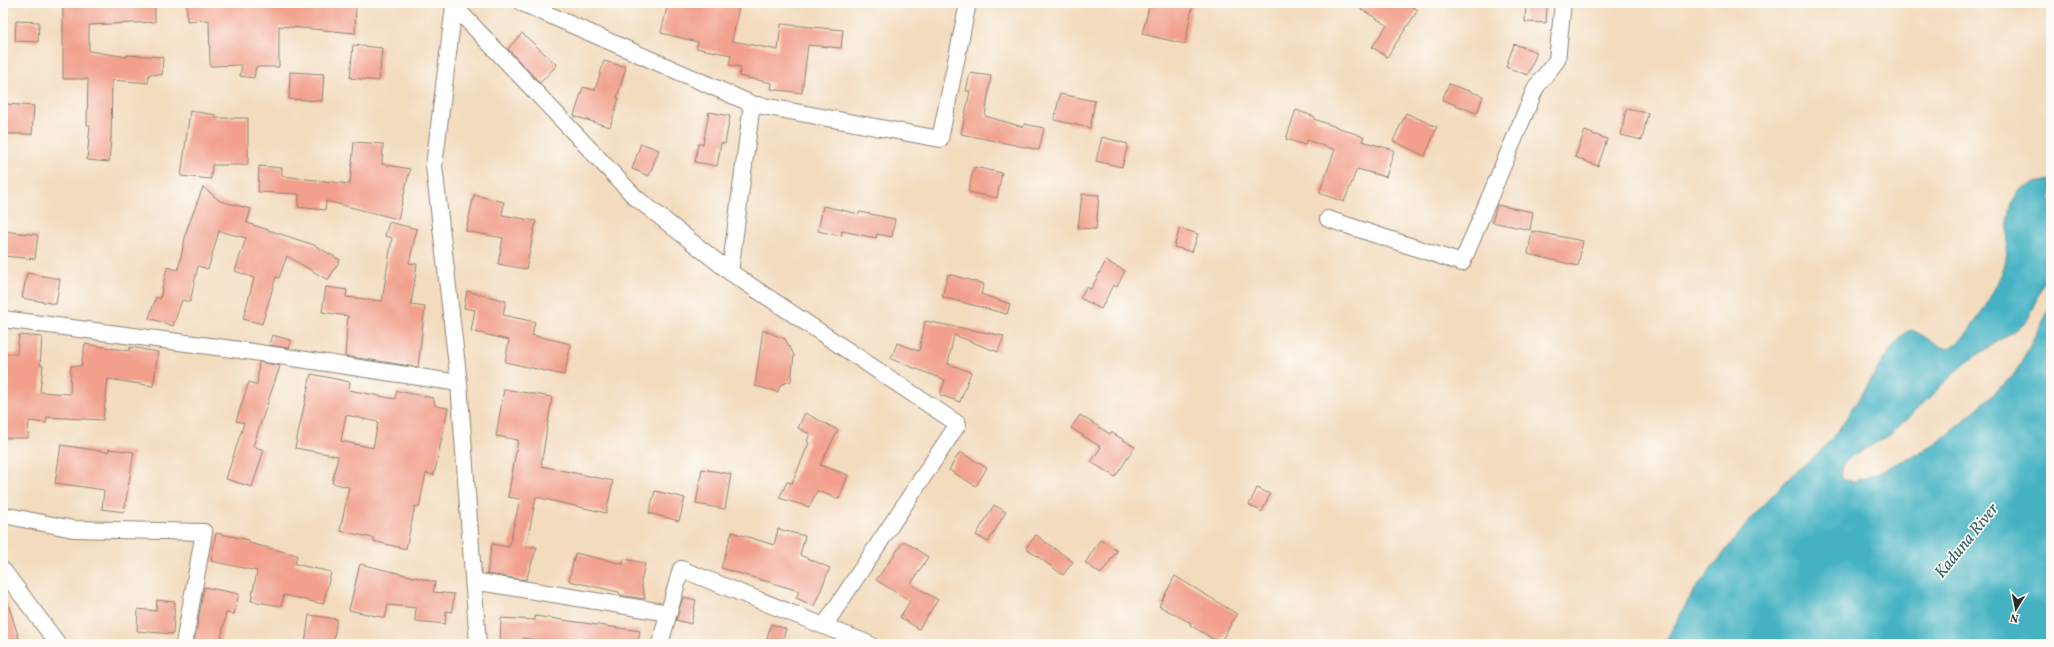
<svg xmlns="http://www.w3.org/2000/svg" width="2054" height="647" font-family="Vollkorn,serif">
<rect width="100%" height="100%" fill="#fdfcf7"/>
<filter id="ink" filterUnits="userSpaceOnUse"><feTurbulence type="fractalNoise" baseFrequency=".025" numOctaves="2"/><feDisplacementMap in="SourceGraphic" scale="8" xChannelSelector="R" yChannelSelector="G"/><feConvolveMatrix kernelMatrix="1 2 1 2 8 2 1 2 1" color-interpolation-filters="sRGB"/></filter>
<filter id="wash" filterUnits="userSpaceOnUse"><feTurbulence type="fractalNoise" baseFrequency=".012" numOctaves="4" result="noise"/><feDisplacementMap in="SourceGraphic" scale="16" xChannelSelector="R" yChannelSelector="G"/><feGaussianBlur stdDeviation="0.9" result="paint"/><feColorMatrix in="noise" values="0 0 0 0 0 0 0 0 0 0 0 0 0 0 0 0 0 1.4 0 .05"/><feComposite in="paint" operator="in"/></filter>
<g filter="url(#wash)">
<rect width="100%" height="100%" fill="#f3dbbe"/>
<path fill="#45b2c3" stroke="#386e77" d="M2051,180V260L2036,303L2028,319L2017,329L1965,363L1890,435L1852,456L1842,466L1840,474L1843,480L1853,481L1866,478L1923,451L1949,434L2015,374L2051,306V644H1664L1693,592L1757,511L1792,475L1818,454L1836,434L1888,353L1905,333L1911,330C1924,333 1938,350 1948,348C1967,345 2000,282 2005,264C2010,242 2004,216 2016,195C2022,184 2040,182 2051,180Z"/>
<g id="blocks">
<g fill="#f2a08d" fill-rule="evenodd">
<polygon points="63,3 155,5 155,22 89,25 89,51 127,57 127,55 163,57 162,75 149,74 148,83 112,80 111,139 109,162 87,160 90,125 87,125 88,79 63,79"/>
<polygon points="187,3 321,3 321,5 356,6 355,33 279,26 279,67 256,67 254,78 240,76 242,65 210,66 209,20 187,21"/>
<polygon points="668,3 740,3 732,41 778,50 781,24 843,30 841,48 808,45 802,93 771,89 772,83 739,76 741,67 729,65 731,55 696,48 698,42 661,33"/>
<polygon points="1150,3 1193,3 1185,44 1142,34"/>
<polygon points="1351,3 1407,3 1418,10 1387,57 1372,47 1387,25"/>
<polygon points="1526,3 1547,5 1546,23 1525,22"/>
<polygon points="16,21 39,22 38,42 15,41"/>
<polygon points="522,33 557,65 540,83 508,49"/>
<polygon points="1514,44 1537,52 1528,75 1506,67"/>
<polygon points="353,45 382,48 379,81 350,78"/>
<polygon points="604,61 626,67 617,98 619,98 610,127 574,116 583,87 595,90"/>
<polygon points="290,72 324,74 322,101 289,99"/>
<polygon points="970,73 991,76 985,116 1023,127 1024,124 1044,128 1039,150 961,134 970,91 966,91"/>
<polygon points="1449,84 1483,96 1477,113 1442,100"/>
<polygon points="1060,94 1095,101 1090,128 1054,120"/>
<polygon points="6,104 34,106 32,134 3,134 3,108 6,108"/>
<polygon points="1626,109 1648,113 1642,140 1621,135"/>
<polygon points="1296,110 1315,117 1314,119 1364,137 1362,141 1394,150 1386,177 1357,169 1344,202 1319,193 1335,150 1307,140 1305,145 1286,139"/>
<polygon points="190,111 216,115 215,118 248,118 248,165 212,165 211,179 181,176"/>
<polygon points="709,112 730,116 725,144 721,143 717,166 695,162 698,144 703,144"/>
<polygon points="1406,113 1437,127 1425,156 1393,141"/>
<polygon points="1585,131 1607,139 1598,166 1575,157"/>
<polygon points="1102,137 1128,144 1122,167 1096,161"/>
<polygon points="354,142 383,144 382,164 410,169 398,219 326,201 325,210 298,207 299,194 258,192 259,166 282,168 282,176 350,184"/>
<polygon points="641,143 659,150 649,176 632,169"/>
<polygon points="974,167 1002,173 997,198 968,192"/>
<polygon points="203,187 220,201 251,209 247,223 314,245 340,260 328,280 287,256 279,278 276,277 262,324 243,319 254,278 235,271 246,238 219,231 208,269 198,266 190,302 182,300 173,326 149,318 156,297 160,299 167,267 178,270 187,229"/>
<polygon points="1082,194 1099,195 1096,229 1078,228"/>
<polygon points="474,195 504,202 502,215 536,221 526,269 498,264 503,238 466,231"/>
<polygon points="1497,205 1533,212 1530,230 1492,222"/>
<polygon points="823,206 859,214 860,212 895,219 892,237 877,234 876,238 842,231 841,236 818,231"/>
<polygon points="389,222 417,229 409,263 417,264 411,305 425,307 418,367 345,356 348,316 322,312 326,287 347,290 346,297 382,301 392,238 385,236"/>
<polygon points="1180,228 1198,234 1192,252 1174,247"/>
<polygon points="3,231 38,235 35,259 3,256"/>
<polygon points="1532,231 1583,241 1578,266 1528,254"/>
<polygon points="1106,261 1125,271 1117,287 1113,285 1101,309 1080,298 1086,287 1091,289"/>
<polygon points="27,273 60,279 56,304 22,298"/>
<polygon points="948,274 984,284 981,294 1010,304 1007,314 942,297"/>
<polygon points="467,291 506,301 503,315 535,322 532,335 571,344 564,375 505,362 509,340 471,331 475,310 464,308"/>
<polygon points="925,321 1004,336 998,352 954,335 948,364 971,372 960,402 940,395 945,380 891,359 897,343 919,351"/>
<polygon points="763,330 785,339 794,355 791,381 780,385 778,392 755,386"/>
<polygon points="19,335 42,337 40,365 43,365 40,392 70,394 71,366 81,366 85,344 129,351 130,347 158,352 153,386 108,379 103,420 47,417 46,423 29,421 28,438 5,438 3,354 17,354"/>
<polygon points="272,335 291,340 289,348 269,345"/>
<polygon points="259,362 280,366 253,446 264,450 252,487 226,479 244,423 236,421 249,382 257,385"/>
<path d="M311,374L350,382L349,390L395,399L397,391L433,398L436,406L448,408L434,475L426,473L419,507L415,506L406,549L373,541L374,538L340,531L349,487L332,483L338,456L295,448ZM346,415L378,422L373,448L341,441Z"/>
<polygon points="504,389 552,397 541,466 613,481 606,513 536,497 526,547 537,547 526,580 487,574 492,544 509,547 520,499 508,497 518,440 496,436"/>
<polygon points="805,413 838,430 820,465 848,475 839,499 817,491 809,507 779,498 787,482 792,483 809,443 807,441 810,434 798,428"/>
<polygon points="1080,415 1110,434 1111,432 1135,447 1115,477 1091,462 1101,447 1071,428"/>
<polygon points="61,445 108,452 109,449 134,452 124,512 102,509 104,490 55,483"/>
<polygon points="960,452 987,468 976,486 949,470"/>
<polygon points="702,469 731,474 725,509 696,504"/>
<polygon points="1257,488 1270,494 1262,512 1249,505"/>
<polygon points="655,491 685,498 679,521 649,513"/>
<polygon points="994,505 1006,512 988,542 976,535"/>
<polygon points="778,529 805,536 800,555 830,568 814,606 796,598 799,591 721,568 732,532 774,545"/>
<polygon points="216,533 249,540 249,543 297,555 295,564 331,572 323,604 284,595 281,606 251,601 257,571 211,561"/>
<polygon points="1036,535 1073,562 1063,575 1026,548"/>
<polygon points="1100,540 1117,551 1101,574 1085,563"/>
<polygon points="904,541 928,557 911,584 938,600 919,629 900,617 910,601 876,580"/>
<polygon points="575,553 623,564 624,559 645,563 641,582 645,599 620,595 619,592 569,581"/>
<polygon points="360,564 435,582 433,592 454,594 452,612 446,611 445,624 415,621 416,608 388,605 385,618 349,610"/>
<polygon points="1175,576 1237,614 1220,643 1190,625 1191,623 1159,606"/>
<polygon points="204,587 239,594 234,614 226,613 220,644 194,644"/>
<polygon points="683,597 696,600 691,624 676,620"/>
<polygon points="6,598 21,644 3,644 3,599"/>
<polygon points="157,600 175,602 173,634 137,631 138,609 156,611"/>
<polygon points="309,615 337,619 333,644 305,644"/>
<polygon points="535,616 640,631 638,644 558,644 523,638 522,643 500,642 501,618 535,620"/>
<polygon points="771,624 786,629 781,644 765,644"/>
</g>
</g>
</g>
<g filter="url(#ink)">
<use href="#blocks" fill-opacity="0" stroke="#8f8374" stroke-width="1"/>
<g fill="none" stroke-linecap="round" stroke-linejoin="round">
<defs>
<g id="street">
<polyline points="456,3 454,6 434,166 459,383 478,644"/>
<polyline points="522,3 752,104 730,272 958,424 824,626 869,644"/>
<polyline points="454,6 635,197 730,272"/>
<polyline points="752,104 940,139 968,3"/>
<polyline points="1328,219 1462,263 1536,87 1557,60 1563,3"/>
<polyline points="3,319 240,350 459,383"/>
<polyline points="3,515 73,529 204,532 184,644"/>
<polyline points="3,570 58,644"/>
<polyline points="473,581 669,613"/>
<polyline points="660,644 681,569 824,626"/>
</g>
</defs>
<use href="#street" stroke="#8f8374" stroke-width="18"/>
<use href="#street" stroke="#fff" stroke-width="16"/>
</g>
</g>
<g text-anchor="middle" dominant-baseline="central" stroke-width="3.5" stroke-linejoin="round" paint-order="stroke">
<g font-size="17" font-style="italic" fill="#356168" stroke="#fdfcf7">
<text transform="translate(1967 541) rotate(-51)">Kaduna River</text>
</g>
</g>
<rect width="2054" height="647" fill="none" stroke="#fdfcf7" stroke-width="16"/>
<g transform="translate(2016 609) rotate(190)" stroke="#fdfcf7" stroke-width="3" paint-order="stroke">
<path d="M0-3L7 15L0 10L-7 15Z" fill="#2b2b2b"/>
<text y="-6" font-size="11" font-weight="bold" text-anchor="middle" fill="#2b2b2b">N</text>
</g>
</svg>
